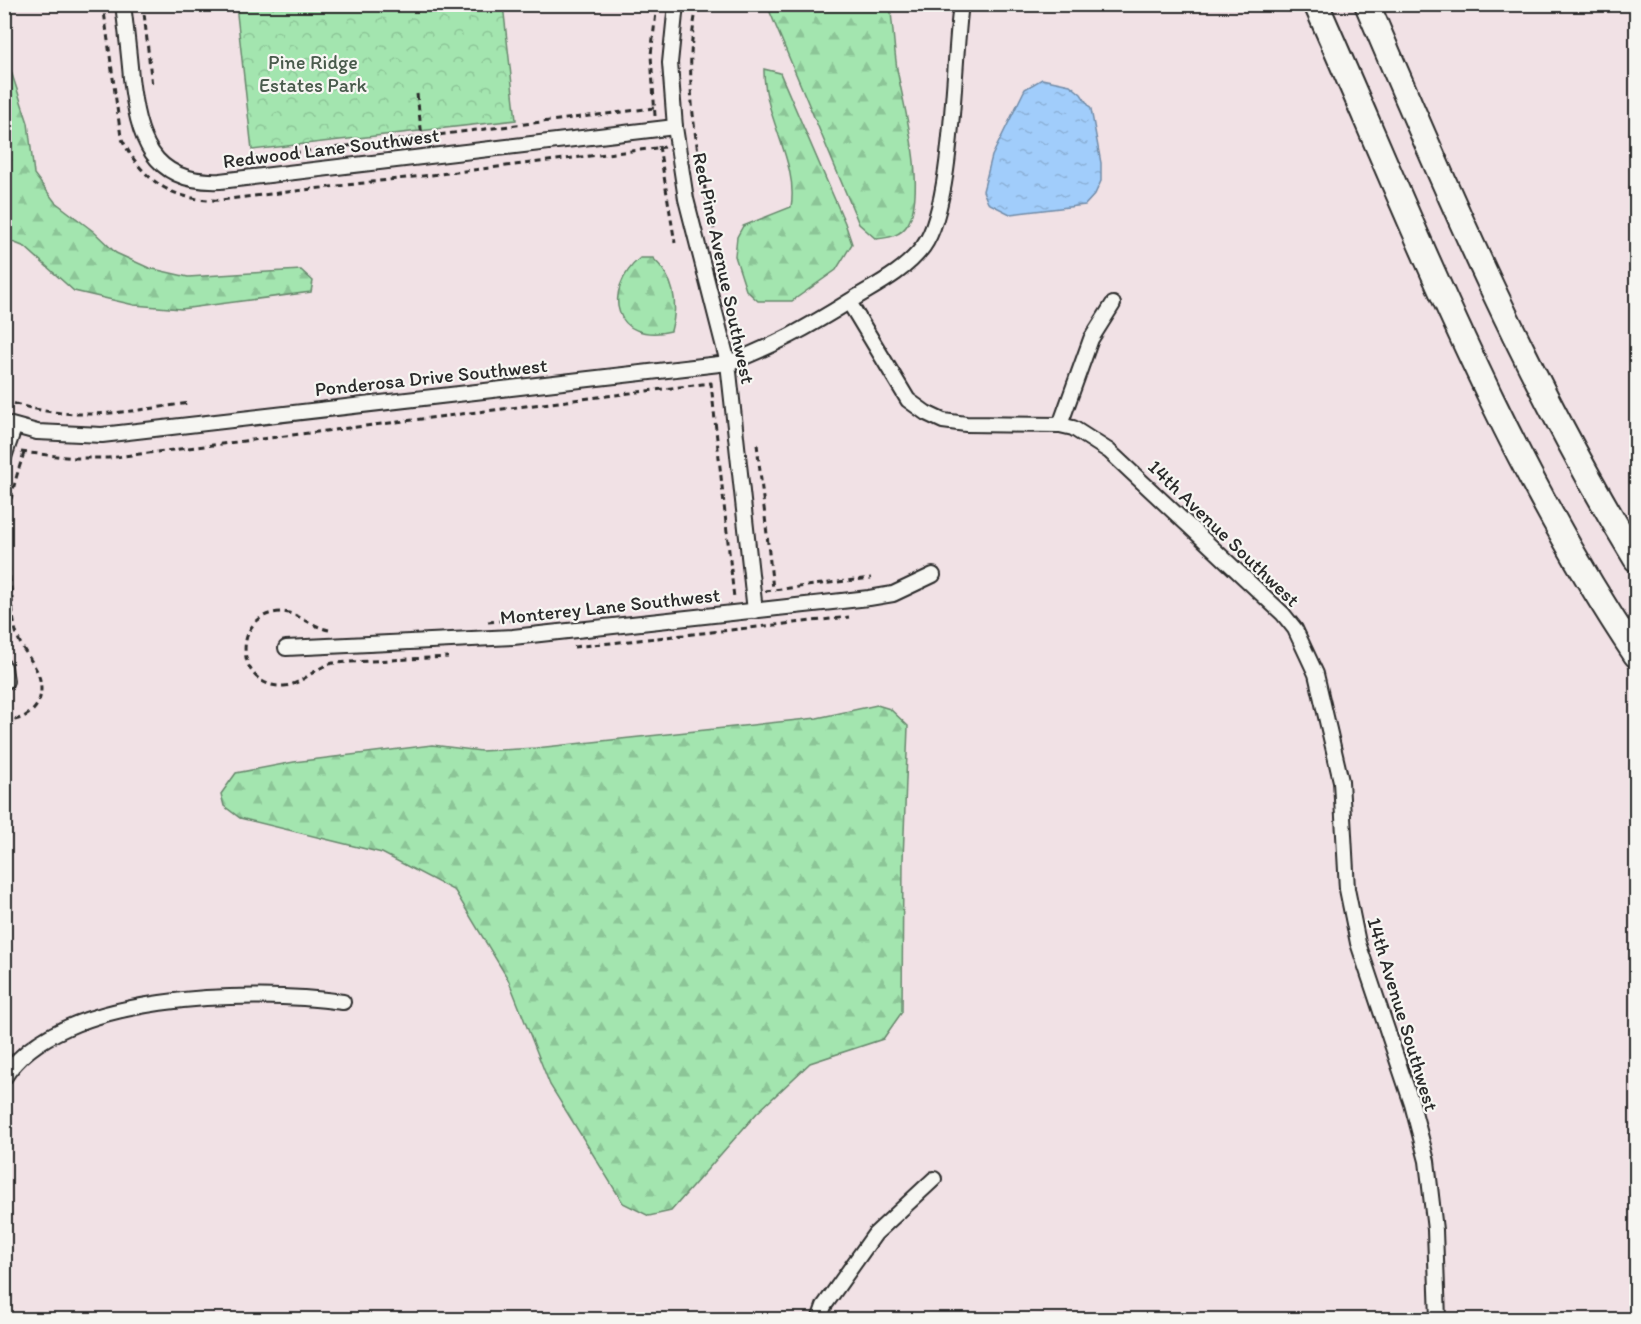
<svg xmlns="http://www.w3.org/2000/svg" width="1641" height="1324" font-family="Itim,sans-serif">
<defs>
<pattern id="forest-firs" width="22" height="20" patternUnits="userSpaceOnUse" patternTransform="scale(1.5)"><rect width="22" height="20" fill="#a3e5af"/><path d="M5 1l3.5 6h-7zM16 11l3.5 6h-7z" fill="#8cc597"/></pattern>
<pattern id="park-crowns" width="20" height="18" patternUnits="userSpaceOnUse" patternTransform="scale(1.5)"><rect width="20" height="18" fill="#a3e5af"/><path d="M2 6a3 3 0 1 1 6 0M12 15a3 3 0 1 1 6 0" fill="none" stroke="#8cc597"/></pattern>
<pattern id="water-ripples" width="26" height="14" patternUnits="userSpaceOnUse" patternTransform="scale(1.5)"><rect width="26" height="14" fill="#a1cdfb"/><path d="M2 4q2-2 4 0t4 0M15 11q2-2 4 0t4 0" fill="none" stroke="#8bb0d7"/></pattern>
</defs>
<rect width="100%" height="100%" fill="#f1e1e5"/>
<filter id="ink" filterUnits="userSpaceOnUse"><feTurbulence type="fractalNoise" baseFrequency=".0167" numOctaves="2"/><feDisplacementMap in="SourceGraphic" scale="12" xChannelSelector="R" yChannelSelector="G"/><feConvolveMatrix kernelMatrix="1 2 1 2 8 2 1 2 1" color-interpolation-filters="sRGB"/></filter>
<g filter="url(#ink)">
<g fill="url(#forest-firs)" stroke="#67886d" stroke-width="1.5">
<path d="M767,5H890C893,26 894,48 897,69C904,108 927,188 908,224C901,236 888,238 876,239L859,224Z"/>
<polygon points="4,50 28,123 34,174 55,202 93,231 116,253 149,268 188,277 301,270 313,281 311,292 181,309 134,305 74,291 25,247 5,239"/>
<path d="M764,69L780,73L845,223L852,244L836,270L792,301H758L746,290L735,256L737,237L743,226L791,207C799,163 763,116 764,69Z"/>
<path d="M640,258H653C674,278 679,303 671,331C614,345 601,291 640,258Z"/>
<polygon points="877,705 890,709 908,726 903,860 902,1012 883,1039 810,1063 757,1113 671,1211 649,1216 623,1203 550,1085 508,979 455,891 382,853 240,818 224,806 221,794 236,773 294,762 432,745 481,751 536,748 817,718"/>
</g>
<polygon fill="url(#park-crowns)" stroke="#67886d" stroke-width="1.5" points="236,5 503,5 516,120 252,150"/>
<polygon fill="url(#water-ripples)" stroke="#728ca8" stroke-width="1.5" points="1042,79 1070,85 1081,94 1091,109 1101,163 1101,181 1095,194 1085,205 1010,214 988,203 983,191 992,156 1025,89"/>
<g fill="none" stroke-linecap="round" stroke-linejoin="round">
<defs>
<g id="minor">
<path d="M123,4C126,29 129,53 131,78C138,136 150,184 220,181L675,127"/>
<polyline points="676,4 670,63 675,127 686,199 728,363 755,611"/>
<polyline points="849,302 908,400 926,413 943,421 966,424 1060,425 1073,428 1109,451 1283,614 1295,629 1316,674 1341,781 1347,889 1358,943 1412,1104 1427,1161 1435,1230 1438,1320"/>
<path d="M4,423L37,432L102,435L728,363C773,347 810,326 850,301C876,285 904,272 923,247C954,205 953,61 961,4"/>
<polyline points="1060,425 1091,339 1113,304"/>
<polyline points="4,457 14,428"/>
<polyline points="286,648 513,637 869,598 893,594 933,575"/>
<polyline points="4,667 6,681"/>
<path d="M4,1078C57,991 255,990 343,1002"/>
<polyline points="819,1320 824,1306 875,1234 934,1179"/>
</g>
<g id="motorway">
<path d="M1316,4C1414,225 1501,454 1636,655"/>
<path d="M1367,4C1448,195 1529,383 1636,559"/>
</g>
</defs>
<use href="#minor" stroke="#2b2b2b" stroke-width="18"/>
<use href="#motorway" stroke="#2b2b2b" stroke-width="28"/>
<g stroke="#2b2b2b" stroke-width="3" stroke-dasharray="6 4.5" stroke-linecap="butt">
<path d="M103,4L121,137C141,180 173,202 221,200L665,147"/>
<polyline points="143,4 152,86"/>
<path d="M695,17C683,86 698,161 714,229"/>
<polyline points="417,94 422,137"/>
<polyline points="655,116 651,55 657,4"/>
<polyline points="659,146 675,243"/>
<polyline points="252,158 654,108"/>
<path d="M4,400C69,424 124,412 189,403"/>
<polyline points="757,444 773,589"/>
<polyline points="21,452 75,458 108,458 711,383 734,598"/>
<polyline points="765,591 871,578"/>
<polyline points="488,622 544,617"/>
<path d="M329,630C312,627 299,613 282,612C231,612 234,689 284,686C302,685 315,667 333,663L448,657"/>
<polyline points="574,647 849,617"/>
<path d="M4,721C24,721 41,710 41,689C41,666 23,655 17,635C12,620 13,604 11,589C5,530 5,509 24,453"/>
</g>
<use href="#minor" stroke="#f6f6f2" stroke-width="14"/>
<use href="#motorway" stroke="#f6f6f2" stroke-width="24"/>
</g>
</g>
<g text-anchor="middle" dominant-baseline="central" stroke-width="4.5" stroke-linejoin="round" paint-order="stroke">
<g font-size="20" fill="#495a4c" stroke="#f6f6f2">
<text x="313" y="62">Pine Ridge<tspan x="313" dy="23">Estates Park</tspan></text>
</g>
<g font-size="20" fill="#2b2b2b" stroke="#f6f6f2">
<text transform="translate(331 148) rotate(-7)">Redwood Lane Southwest</text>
<text transform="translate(724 268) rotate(78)">Red Pine Avenue Southwest</text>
<text transform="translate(431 377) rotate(-6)">Ponderosa Drive Southwest</text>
<text transform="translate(1224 533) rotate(44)">14th Avenue Southwest</text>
<text transform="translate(610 606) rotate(-6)">Monterey Lane Southwest</text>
<text transform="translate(1403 1014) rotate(73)">14th Avenue Southwest</text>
</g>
</g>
<rect width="1641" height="1324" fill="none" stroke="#f6f6f2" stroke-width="24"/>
<rect x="12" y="12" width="1617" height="1300" fill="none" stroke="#2b2b2b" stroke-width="2" filter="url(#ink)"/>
</svg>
